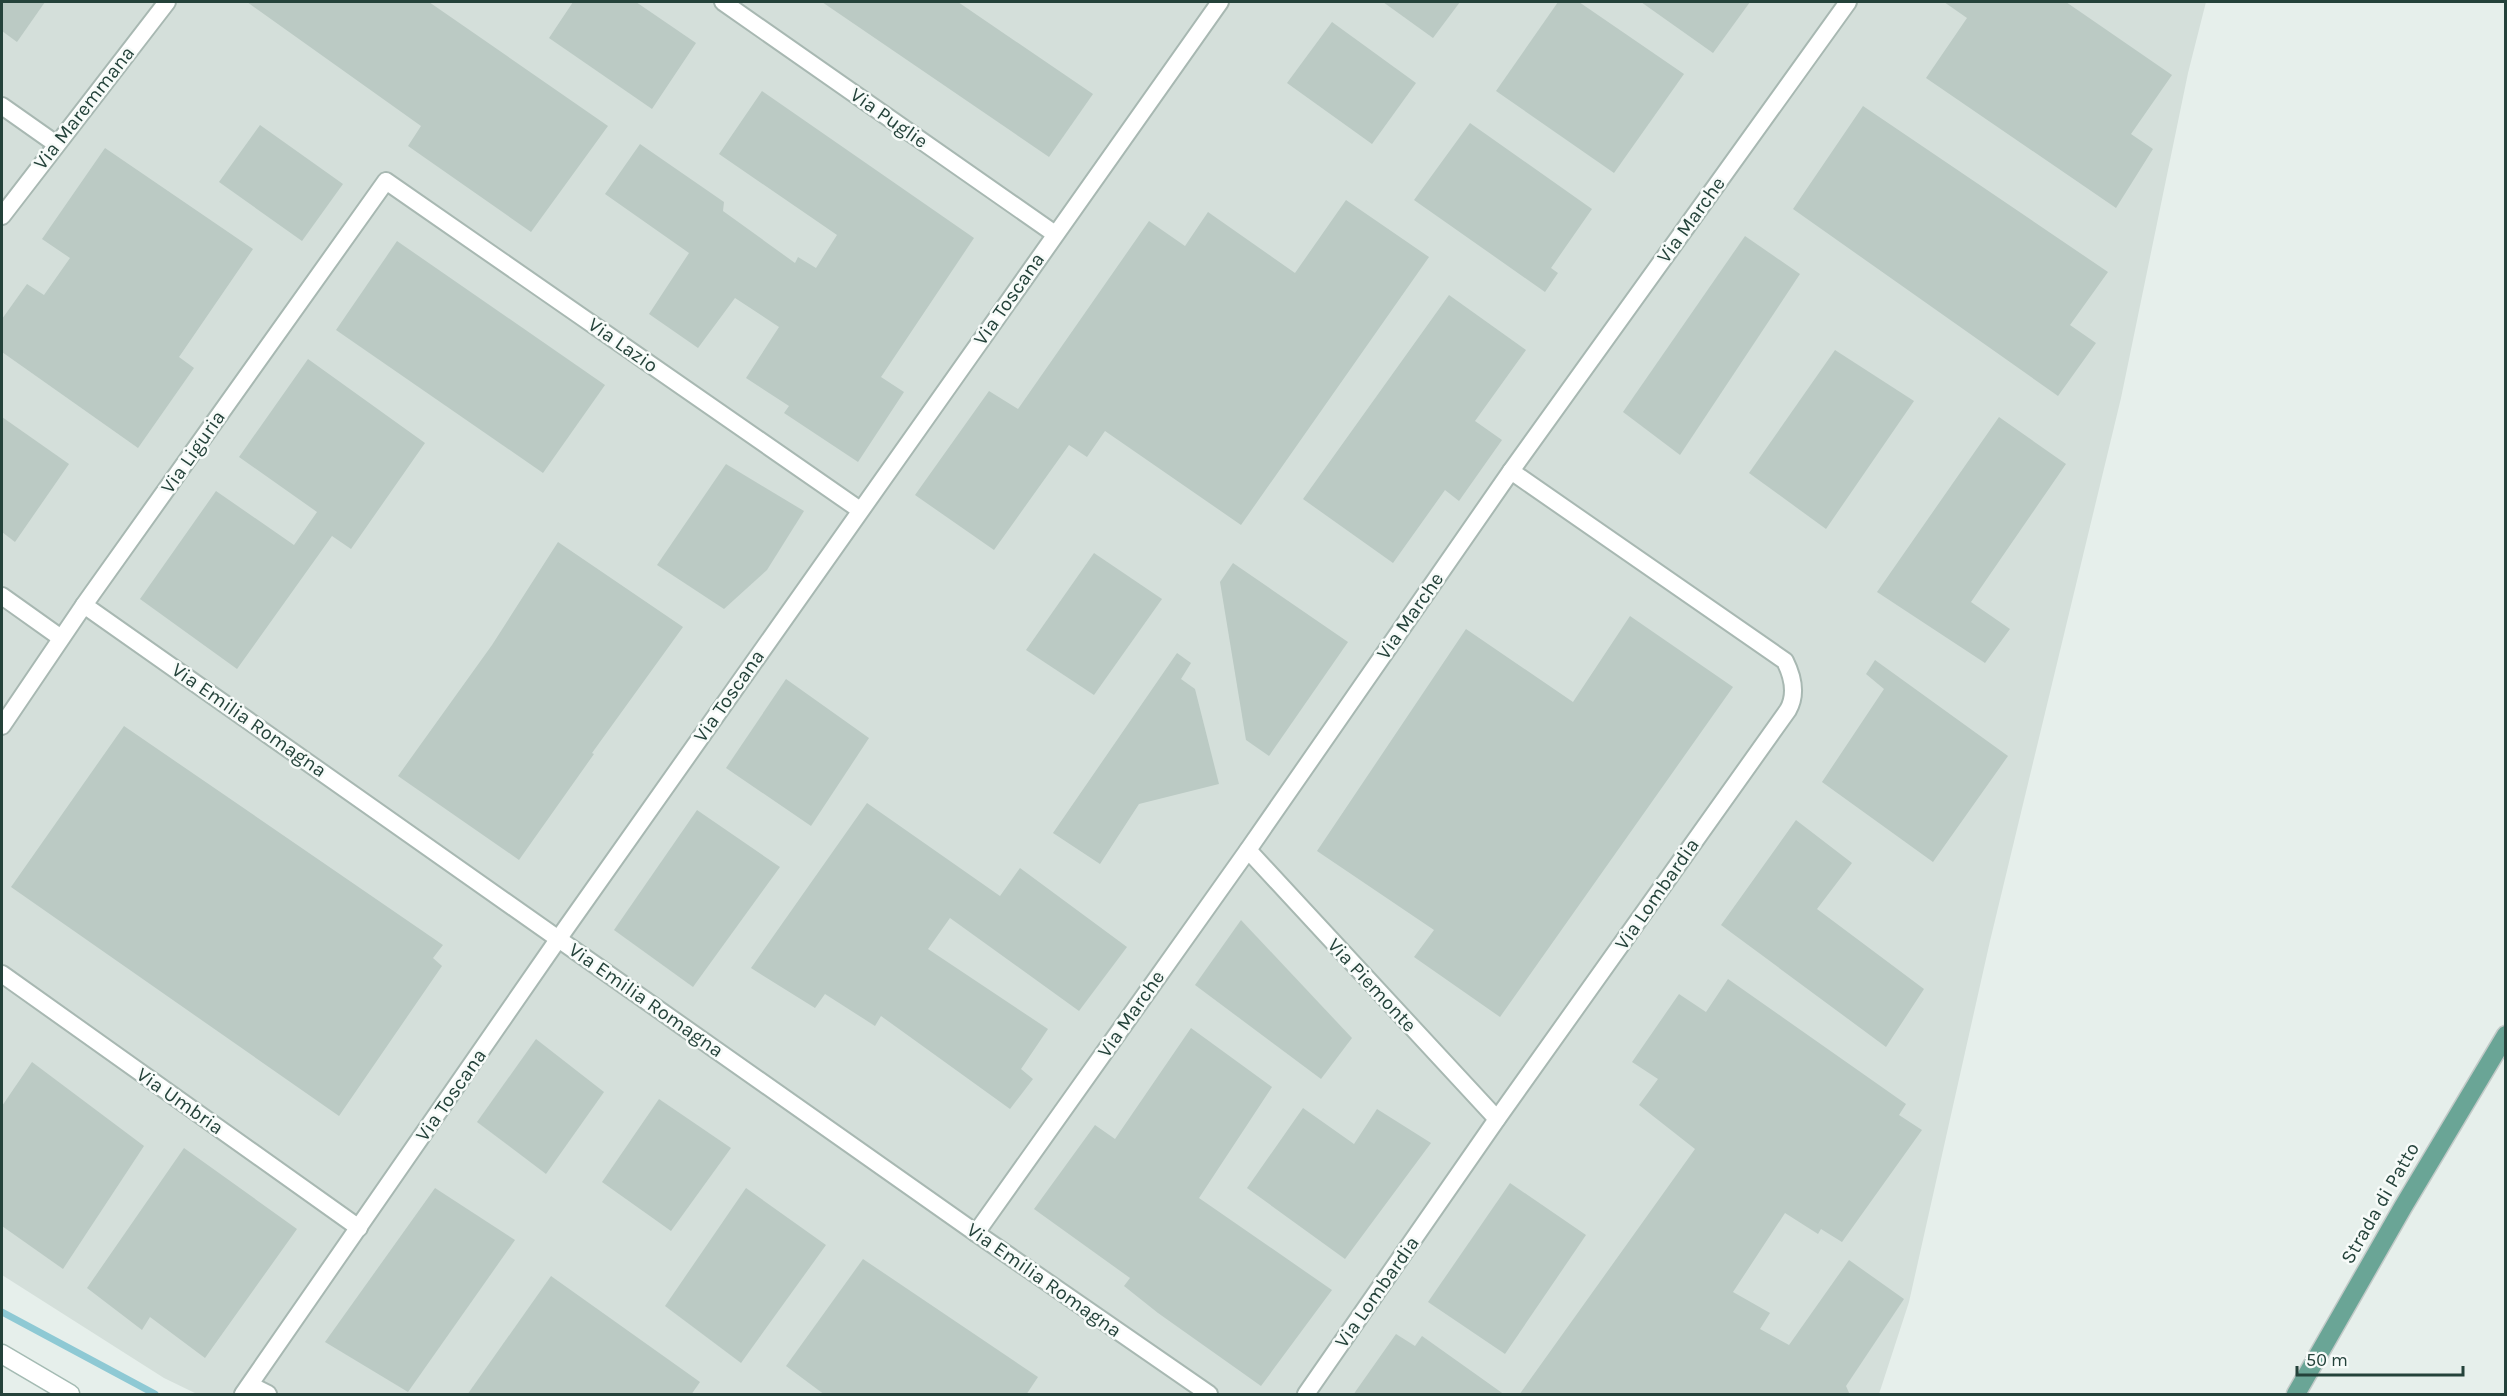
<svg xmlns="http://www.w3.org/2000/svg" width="2507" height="1396" font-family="Karla,sans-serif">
<rect width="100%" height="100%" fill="#e6efeb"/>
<polygon fill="#d4dfda" points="2,2 2206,2 2188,73 2121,398 1990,941 1909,1302 1879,1394 197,1394 164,1378 2,1275"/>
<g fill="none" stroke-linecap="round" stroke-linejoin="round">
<polyline stroke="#8ec9d4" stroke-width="7" points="2,1312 155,1394"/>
</g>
<g fill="#bbcac4">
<polygon points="2,2 45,2 17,42 2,31"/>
<polygon points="247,2 429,2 608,126 531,232 408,146 421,126"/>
<polygon points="573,2 636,2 696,43 652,109 549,38"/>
<polygon points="822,2 958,2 1093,94 1049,157"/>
<polygon points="1383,2 1460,2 1433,38"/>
<polygon points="1558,2 1579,2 1684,74 1614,173 1496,91"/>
<polygon points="1641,2 1750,2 1713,53"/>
<polygon points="1944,2 2066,2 2172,75 2131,134 2153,149 2116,208 1926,78 1967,18"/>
<polygon points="1332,22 1416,83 1372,144 1287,83"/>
<polygon points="762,91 974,238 881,377 904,392 858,462 784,413 789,406 746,378 779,327 735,298 698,348 649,314 689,253 605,194 640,144 724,202 723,211 795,263 798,257 816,268 837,235 719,154"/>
<polygon points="1863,106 2108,272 2070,325 2096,343 2058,396 1793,209"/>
<polygon points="1470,123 1592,209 1551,268 1558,273 1545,292 1414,200"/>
<polygon points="260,125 343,184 302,241 219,182"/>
<polygon points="105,148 253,249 179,357 194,368 138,448 2,352 2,319 27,284 44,295 70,258 42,239"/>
<polygon points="1346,200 1429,257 1241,525 1105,431 1087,457 1069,445 994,550 915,495 989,391 1018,409 1149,221 1185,246 1208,212 1295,273"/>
<polygon points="1745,236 1800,274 1680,455 1623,412"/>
<polygon points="397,241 605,385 543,473 336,330"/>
<polygon points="1449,295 1526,350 1475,421 1502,440 1459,501 1445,490 1393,563 1303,499"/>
<polygon points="1835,350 1914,401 1826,529 1749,473"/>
<polygon points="308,359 425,443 351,549 332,536 237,669 140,599 216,491 294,545 317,512 239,457"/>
<polygon points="2,417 69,464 15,542 2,532"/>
<polygon points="1999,417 2066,464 1971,602 2010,629 1985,663 1877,592"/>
<polygon points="726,464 804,511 767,570 724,609 657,565"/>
<polygon points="558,542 683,627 592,753 594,754 519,860 398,776 492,645"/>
<polygon points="1094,553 1162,599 1094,695 1026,650"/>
<polygon points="1233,563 1348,642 1269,756 1246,740 1220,582"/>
<polygon points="1630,616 1733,687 1500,1017 1414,957 1434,930 1317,851 1466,629 1573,702"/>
<polygon points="1177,653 1191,663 1181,679 1195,689 1219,784 1139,804 1100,864 1053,833"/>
<polygon points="1875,660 2008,756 1933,862 1822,782 1884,689 1866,674"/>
<polygon points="786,679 869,738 811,826 726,768"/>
<polygon points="124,726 443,945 433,958 442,966 339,1116 11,887"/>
<polygon points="867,803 1000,896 1020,868 1127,947 1079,1011 950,918 928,949 1048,1029 1021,1069 1033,1079 1010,1109 881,1016 875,1026 825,994 815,1008 751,968"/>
<polygon points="697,810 780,867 693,987 614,930"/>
<polygon points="1796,820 1852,863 1817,909 1924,989 1886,1047 1721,925"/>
<polygon points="1241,920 1352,1038 1321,1079 1195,985"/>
<polygon points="1728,979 1906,1104 1899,1115 1922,1130 1842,1242 1821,1229 1818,1234 1785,1213 1733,1292 1770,1313 1760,1329 1789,1345 1849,1260 1904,1299 1846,1386 1850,1395 1519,1395 1695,1149 1639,1105 1658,1079 1632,1062 1679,994 1706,1012"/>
<polygon points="1191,1028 1272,1087 1199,1198 1332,1290 1261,1386 1158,1313 1124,1286 1130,1278 1034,1209 1095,1125 1115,1139"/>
<polygon points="536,1039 604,1092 546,1174 477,1122"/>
<polygon points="32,1062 144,1146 63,1269 2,1226 2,1106"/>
<polygon points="659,1099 731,1148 671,1231 602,1182"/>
<polygon points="1303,1108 1354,1144 1377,1109 1431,1143 1345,1259 1247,1188"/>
<polygon points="184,1148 297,1229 205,1358 150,1317 142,1330 87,1288"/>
<polygon points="1510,1183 1586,1235 1505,1354 1428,1302"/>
<polygon points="435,1188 515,1240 408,1392 325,1342"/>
<polygon points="746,1188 826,1245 741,1363 665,1306"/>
<polygon points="863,1259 1038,1377 1026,1395 825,1395 786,1366"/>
<polygon points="551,1276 700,1382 691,1395 467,1395"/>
<polygon points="1396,1334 1415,1346 1422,1336 1505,1395 1353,1395"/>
</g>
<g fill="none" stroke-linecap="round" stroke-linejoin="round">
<defs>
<g id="minor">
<polyline points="723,2 1055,234"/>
<polyline points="2,106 56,144"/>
<polyline points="2,216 167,2"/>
<polyline points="2,596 61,638"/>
<polyline points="84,605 976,1233 1209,1394"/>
<polyline points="2,726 84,605 386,181 860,510"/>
<polyline points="1248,850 1497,1119"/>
<polyline points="2,974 359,1228"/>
<polyline points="976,1233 1248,850 1511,471 1848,2"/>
<polyline points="250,1385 268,1394"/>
<polyline points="243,1394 559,938 1220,2"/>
<path d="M1306,1394L1497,1119L1788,710C1797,694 1793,677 1785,661L1511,471"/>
</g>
<polyline id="secondary" points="2,1354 70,1394"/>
<polyline id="primary" points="2296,1394 2403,1207 2506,1035"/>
</defs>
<use href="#minor" stroke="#a8b8b2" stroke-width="20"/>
<use href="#secondary" stroke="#a4bbb3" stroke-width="21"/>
<use href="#primary" stroke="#c2cac8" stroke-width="21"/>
<use href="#minor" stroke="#fff" stroke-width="16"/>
<use href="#secondary" stroke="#fff" stroke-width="18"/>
<use href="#primary" stroke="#6aa596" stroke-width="18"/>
</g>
<g text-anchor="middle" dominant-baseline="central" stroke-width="5" stroke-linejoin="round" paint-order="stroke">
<g font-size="20" fill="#24423a" stroke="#f7fbf9">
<text transform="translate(84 108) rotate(-52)">Via Maremmana</text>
<text transform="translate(889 118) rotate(35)">Via Puglie</text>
<text transform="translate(1691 220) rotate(-54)">Via Marche</text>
<text transform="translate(1009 299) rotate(-55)">Via Toscana</text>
<text transform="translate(623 345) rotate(35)">Via Lazio</text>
<text transform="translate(193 452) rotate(-55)">Via Liguria</text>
<text transform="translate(1410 616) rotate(-55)">Via Marche</text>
<text transform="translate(729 696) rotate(-55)">Via Toscana</text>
<text transform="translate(249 720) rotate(35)">Via Emilia Romagna</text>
<text transform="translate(1657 894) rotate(-55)">Via Lombardia</text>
<text transform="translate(1372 985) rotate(47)">Via Piemonte</text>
<text transform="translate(646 1000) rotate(35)">Via Emilia Romagna</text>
<text transform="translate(1131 1014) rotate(-55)">Via Marche</text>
<text transform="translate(451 1095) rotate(-55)">Via Toscana</text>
<text transform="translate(180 1101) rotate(35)">Via Umbria</text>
<text transform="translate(2380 1203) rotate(-60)">Strada di Patto</text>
<text transform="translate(1044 1280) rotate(35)">Via Emilia Romagna</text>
<text transform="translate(1377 1292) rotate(-55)">Via Lombardia</text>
</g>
</g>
<rect width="2507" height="1396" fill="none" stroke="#24423a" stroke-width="6"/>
<path d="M2297 1366v9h166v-9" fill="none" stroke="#24423a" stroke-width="3"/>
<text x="2306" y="1366" font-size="18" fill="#24423a" stroke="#f7fbf9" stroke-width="4.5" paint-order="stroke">50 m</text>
</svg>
